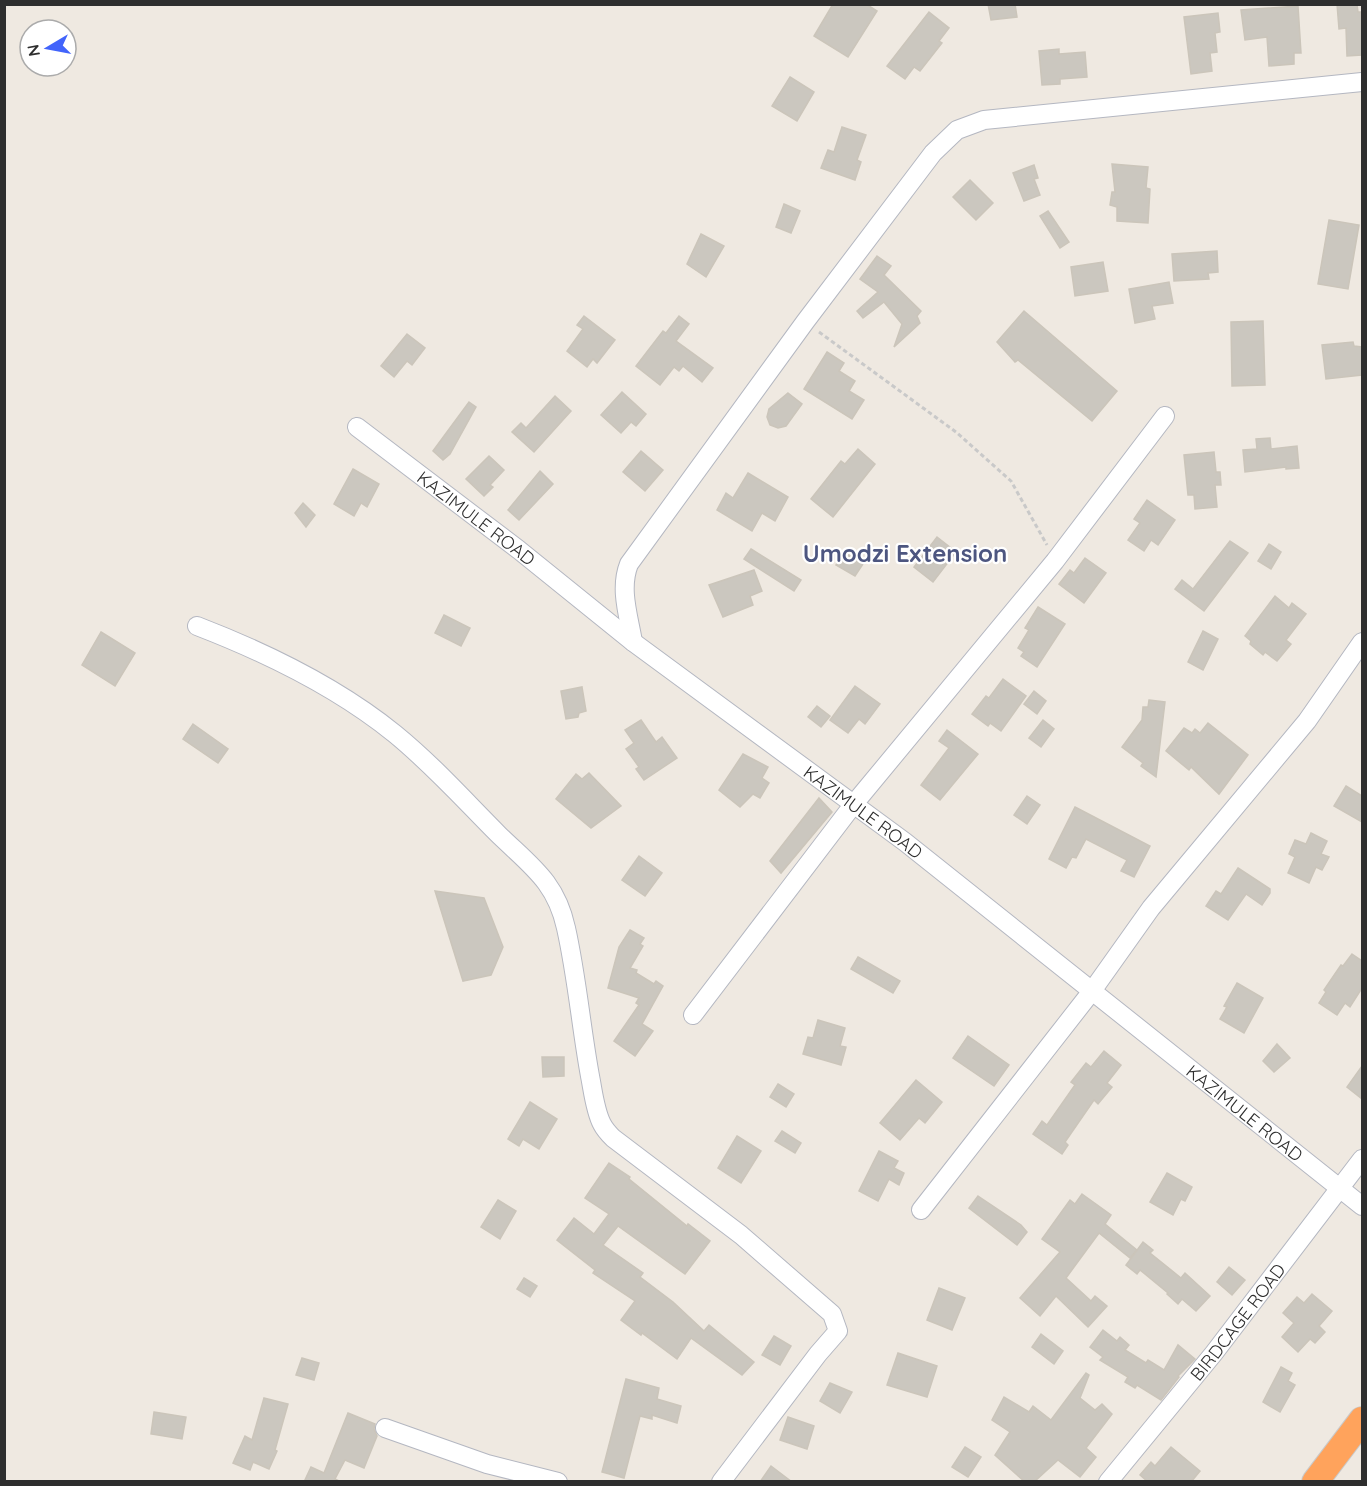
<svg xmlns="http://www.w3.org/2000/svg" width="1367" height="1486" font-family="Quicksand,sans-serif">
<rect width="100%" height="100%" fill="#efe9e1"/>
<g fill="#cbc7bf" stroke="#cbc5ba" stroke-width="1.5">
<polygon points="833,4 866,4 877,11 848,57 814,36"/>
<polygon points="988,4 1015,4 1017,17 991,20"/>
<polygon points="1337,4 1357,4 1358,12 1362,12 1362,55 1347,56 1346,28 1339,29"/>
<polygon points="1298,6 1301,53 1294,53 1294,64 1269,66 1267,37 1245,40 1241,10"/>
<polygon points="929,12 949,28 939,41 942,43 920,71 914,67 905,79 887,66"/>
<polygon points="1218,13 1220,32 1215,33 1217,52 1210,53 1212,71 1191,74 1184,17"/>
<polygon points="1059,49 1059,54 1085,52 1087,77 1060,79 1060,84 1042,85 1039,51"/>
<polygon points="790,77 814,92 797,121 772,106"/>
<polygon points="842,127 866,135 857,160 861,162 855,180 821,168 828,150 834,152"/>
<polygon points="1112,164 1148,167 1146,188 1150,189 1148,223 1117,221 1117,207 1110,205 1112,192 1115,192"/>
<polygon points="1034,165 1038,178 1034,179 1040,195 1024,201 1013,173"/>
<polygon points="970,180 993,203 976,220 953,197"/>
<polygon points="784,204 800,211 791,233 776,227"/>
<polygon points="1048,211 1069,242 1060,248 1040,216"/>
<polygon points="1329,220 1359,225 1348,289 1318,284"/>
<polygon points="701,234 724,246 706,277 687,264"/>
<polygon points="1217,251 1218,272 1208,273 1209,279 1174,281 1172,254"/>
<polygon points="877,256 891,266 884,275 921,311 917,316 920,323 894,347 902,324 884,302 863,318 857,311 878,292 860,279"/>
<polygon points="1103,262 1108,291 1075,296 1071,267"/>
<polygon points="1169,282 1173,303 1152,306 1155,319 1135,323 1129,289"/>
<polygon points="1024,311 1117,391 1092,421 1018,360 1015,362 997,342"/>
<polygon points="584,316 615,340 597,363 593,359 587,367 567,351 583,329 577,325"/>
<polygon points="679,316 689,324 676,341 713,368 702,382 683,366 679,371 674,367 660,385 636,366 663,331 666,333"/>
<polygon points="1263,321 1265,385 1232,386 1231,322"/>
<polygon points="407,334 425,348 412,365 407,361 394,377 381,366"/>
<polygon points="1353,342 1354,346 1362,347 1362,375 1326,379 1322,345"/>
<polygon points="827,352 844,363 839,371 855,381 849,391 864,400 852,419 804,389"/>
<polygon points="622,392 646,414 636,426 631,422 621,433 601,415"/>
<polygon points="788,393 802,404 786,426 778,428 770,425 767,417 769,409"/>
<polygon points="555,396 571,411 534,452 512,432 521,423 526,428"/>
<polygon points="469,402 476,407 450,454 443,460 433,451"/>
<polygon points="1270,438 1271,449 1297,446 1299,468 1286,469 1286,467 1245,472 1243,450 1257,449 1256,439"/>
<polygon points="858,449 875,464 833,517 811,499 841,461 845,464"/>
<polygon points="641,451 663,470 645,491 623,472"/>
<polygon points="1214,452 1216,472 1220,472 1221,485 1215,485 1217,507 1195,509 1194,495 1188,495 1184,455"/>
<polygon points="489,456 504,470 490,485 493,487 484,496 466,479"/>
<polygon points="353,469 379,484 367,507 361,503 354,516 334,504"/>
<polygon points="540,471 553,484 519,520 508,510"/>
<polygon points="748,473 788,497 775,521 762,513 752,531 717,510 726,493 733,498"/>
<polygon points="1147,500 1175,520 1158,545 1151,540 1144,551 1128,540 1140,523 1134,519"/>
<polygon points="303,503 315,515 306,527 295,513"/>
<polygon points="937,537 956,552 933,582 914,567"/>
<polygon points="1230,541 1248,553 1204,611 1175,589 1182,580 1193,589"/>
<polygon points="1269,544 1281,552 1271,569 1258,561"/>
<polygon points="751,549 801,580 794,591 744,559"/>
<polygon points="844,552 863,564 855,576 836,565"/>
<polygon points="1085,558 1106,573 1084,603 1059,584 1070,570 1074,573"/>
<polygon points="754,570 762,591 750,596 753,605 723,617 709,585"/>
<polygon points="1275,596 1289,608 1292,603 1306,614 1286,640 1291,644 1277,661 1265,652 1263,655 1250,644 1251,641 1245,636"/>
<polygon points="1038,607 1065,624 1037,667 1021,656 1024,652 1018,648 1029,630 1025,628"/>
<polygon points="444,615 470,628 461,646 435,633"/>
<polygon points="1203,631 1218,639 1203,670 1188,662"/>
<polygon points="101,632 135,653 115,686 82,665"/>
<polygon points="1003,679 1026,696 1001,731 990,723 988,726 972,714 986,696 989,698"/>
<polygon points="855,686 880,704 865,724 859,719 848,733 830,720"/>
<polygon points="582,687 586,711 579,713 578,717 566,719 561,691"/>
<polygon points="1034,691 1046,701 1037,714 1024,704"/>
<polygon points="1149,700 1165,702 1156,777 1141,766 1143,763 1122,747 1142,720 1143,707 1148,707"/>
<polygon points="817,706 830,716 821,727 808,717"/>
<polygon points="641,720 656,742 662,737 677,758 644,780 636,769 639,767 626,749 634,743 625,730"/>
<polygon points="1043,720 1054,729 1041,747 1029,738"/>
<polygon points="1208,723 1248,755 1219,794 1191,767 1189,770 1166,751 1184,728 1192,733 1195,729 1200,733"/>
<polygon points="193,724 228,749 218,763 183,739"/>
<polygon points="947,730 978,754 940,800 921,785 949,748 939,741"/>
<polygon points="743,754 768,767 762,778 769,783 760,798 753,794 740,807 719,790"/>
<polygon points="589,773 621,806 591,828 556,799 576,774 582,779"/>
<polygon points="1346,786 1362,796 1362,822 1334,806"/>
<polygon points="1027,796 1040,805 1027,824 1014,815"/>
<polygon points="819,798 832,812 781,873 770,861"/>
<polygon points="1075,807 1150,846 1134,877 1121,871 1127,860 1086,839 1076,858 1072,857 1066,868 1049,859"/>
<polygon points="1311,833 1327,841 1321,854 1329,857 1322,870 1316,867 1309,883 1288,873 1295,857 1289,854 1295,840 1306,844"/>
<polygon points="639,856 662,873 645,896 622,880"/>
<polygon points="1238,868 1270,889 1270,893 1262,905 1246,894 1228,920 1206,906 1216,891 1221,894"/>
<polygon points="435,891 484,898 503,947 491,975 463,981"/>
<polygon points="630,930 644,938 640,944 643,946 630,968 637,970 636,973 654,984 656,981 663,986 642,1024 653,1031 635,1056 614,1041 639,1005 636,1003 639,998 608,988 619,947"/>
<polygon points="1352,954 1362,961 1362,988 1350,1007 1345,1003 1337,1015 1319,1003 1326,992 1324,990 1341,965 1343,966"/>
<polygon points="858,957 900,981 893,993 851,969"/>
<polygon points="1237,983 1263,998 1244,1033 1220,1019 1227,1007 1224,1006"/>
<polygon points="818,1020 845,1028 840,1046 846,1047 841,1065 803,1054 808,1037 813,1038"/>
<polygon points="968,1036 1009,1065 994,1086 953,1058"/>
<polygon points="1277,1044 1290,1058 1274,1072 1263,1061"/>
<polygon points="1104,1051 1121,1065 1107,1083 1112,1087 1098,1104 1094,1100 1065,1142 1068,1145 1062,1154 1033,1134 1042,1121 1047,1125 1075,1085 1071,1082 1086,1063 1091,1067"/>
<polygon points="542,1057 564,1057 564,1076 543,1077"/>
<polygon points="1362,1066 1362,1099 1347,1087"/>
<polygon points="916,1080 942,1102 925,1123 919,1118 900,1140 880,1123"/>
<polygon points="778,1084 794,1094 786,1107 770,1097"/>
<polygon points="530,1102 557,1119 539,1149 523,1139 519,1146 508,1139"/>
<polygon points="782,1131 801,1143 795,1153 775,1141"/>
<polygon points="737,1136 761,1151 741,1183 718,1168"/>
<polygon points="879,1151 898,1161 894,1168 904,1173 899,1185 889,1179 878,1201 859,1191"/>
<polygon points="609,1163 630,1177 629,1179 687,1226 688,1224 710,1241 685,1274 618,1226 603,1245 643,1273 640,1277 673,1302 704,1331 709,1325 754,1362 742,1375 691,1338 677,1359 642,1333 641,1335 621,1320 635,1301 593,1273 595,1270 557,1240 574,1218 594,1234 609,1214 585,1198"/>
<polygon points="1167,1173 1192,1187 1185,1201 1181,1199 1173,1215 1150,1202"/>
<polygon points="1082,1194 1111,1215 1105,1224 1137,1250 1130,1258 1099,1233 1066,1278 1091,1301 1095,1296 1107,1306 1088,1327 1056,1296 1040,1316 1020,1298 1060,1252 1042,1239 1070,1200 1075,1204"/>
<polygon points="978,1196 1021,1225 1027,1232 1017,1245 969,1208"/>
<polygon points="498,1200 516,1211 500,1239 481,1227"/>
<polygon points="1143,1242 1153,1250 1150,1253 1181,1278 1185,1273 1210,1296 1196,1311 1182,1299 1178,1304 1167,1294 1168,1293 1140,1270 1137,1274 1126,1265"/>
<polygon points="1229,1267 1245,1280 1232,1295 1217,1282"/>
<polygon points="524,1278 537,1286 530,1297 517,1289"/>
<polygon points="939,1288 965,1298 952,1330 927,1320"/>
<polygon points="1312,1294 1332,1311 1319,1326 1325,1332 1315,1343 1310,1339 1298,1352 1282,1337 1294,1323 1283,1313 1297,1297 1304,1303"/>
<polygon points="1103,1330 1117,1341 1120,1337 1129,1345 1125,1350 1146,1363 1148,1360 1164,1370 1178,1345 1195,1359 1178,1376 1179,1377 1161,1400 1137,1385 1135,1388 1125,1382 1128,1377 1100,1360 1103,1357 1090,1347"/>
<polygon points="1041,1334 1063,1351 1054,1364 1032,1347"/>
<polygon points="774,1336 791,1346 780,1365 762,1355"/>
<polygon points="898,1353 937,1366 927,1397 887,1385"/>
<polygon points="302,1358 319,1363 314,1380 296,1375"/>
<polygon points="1281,1367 1292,1373 1288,1381 1295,1385 1280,1412 1263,1402"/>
<polygon points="1086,1373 1089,1375 1080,1398 1095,1410 1102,1404 1112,1414 1086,1448 1096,1457 1080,1477 1058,1460 1034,1482 1025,1482 995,1455 1010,1432 992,1420 1004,1397 1029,1412 1033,1406 1051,1420"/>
<polygon points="626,1379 659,1388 657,1399 681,1406 677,1423 652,1415 652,1419 640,1416 624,1478 602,1472"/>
<polygon points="830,1383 852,1392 840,1413 820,1401"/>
<polygon points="264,1398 288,1404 275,1450 277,1451 269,1469 253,1462 250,1470 233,1463 245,1436 252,1440"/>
<polygon points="154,1412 186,1417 182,1439 151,1434"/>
<polygon points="348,1413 375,1424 374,1429 377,1436 364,1468 345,1460 335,1479 341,1482 304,1482 311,1467 324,1473"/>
<polygon points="788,1417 814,1426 807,1449 780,1440"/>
<polygon points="965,1447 981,1457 968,1477 952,1467"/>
<polygon points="1171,1447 1200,1471 1191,1482 1148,1482 1140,1475 1151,1462 1155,1466"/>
<polygon points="771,1466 792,1482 760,1482"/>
</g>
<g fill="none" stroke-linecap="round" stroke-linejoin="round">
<defs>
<g id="minor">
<path id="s1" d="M357,427L519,550L633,642L905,842L1362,1206"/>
<path d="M197,626C267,653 337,687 395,734C433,765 465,801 499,835C531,866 556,882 566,928C577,977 581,1027 590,1076C593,1091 595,1111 602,1124C605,1130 609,1134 613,1138L741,1235L832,1314L838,1331L818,1354L721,1482"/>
<path d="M633,642C629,617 619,589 629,564L805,322L933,153L957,130L984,120L1362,82"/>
<polyline points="693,1015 853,805 1055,561 1165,416"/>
<polyline points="921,1210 1092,991 1151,908 1307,721 1362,642"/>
<polyline points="385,1428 487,1464 558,1482"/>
<path id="s2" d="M1108,1482L1214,1353L1362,1159"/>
</g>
<polyline id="highway" points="1315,1482 1362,1420"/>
</defs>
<use href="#minor" stroke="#b4b7c1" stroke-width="20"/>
<use href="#highway" stroke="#c9c9c9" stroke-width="28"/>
<polyline stroke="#c9c9c9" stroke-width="3" stroke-dasharray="4.5 3" stroke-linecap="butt" points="819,332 956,432 1011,481 1047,545"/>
<use href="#minor" stroke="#fff" stroke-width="18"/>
<use href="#highway" stroke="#ffa35c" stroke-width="26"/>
</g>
<g text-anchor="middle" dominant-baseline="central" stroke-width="4.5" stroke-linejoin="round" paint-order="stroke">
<g font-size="18" fill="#2e2e2e" stroke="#fff">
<text stroke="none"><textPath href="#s1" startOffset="150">KAZIMULE ROAD</textPath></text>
<text stroke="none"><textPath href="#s1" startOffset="636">KAZIMULE ROAD</textPath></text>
<text stroke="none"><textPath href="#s1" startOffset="1122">KAZIMULE ROAD</textPath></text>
<text stroke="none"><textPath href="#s2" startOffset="206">BIRDCAGE ROAD</textPath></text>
</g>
<g font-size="24" font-weight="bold" fill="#4d5680" stroke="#fff">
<text x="905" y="553">Umodzi Extension</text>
</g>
</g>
<rect width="1367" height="1486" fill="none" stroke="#2e2e2e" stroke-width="12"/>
<g transform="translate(48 48) rotate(260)"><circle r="28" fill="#ffffff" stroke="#ababab" stroke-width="1.5"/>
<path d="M0-4.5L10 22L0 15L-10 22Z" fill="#4264fb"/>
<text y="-9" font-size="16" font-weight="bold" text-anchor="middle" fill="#2e2e2e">N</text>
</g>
</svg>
